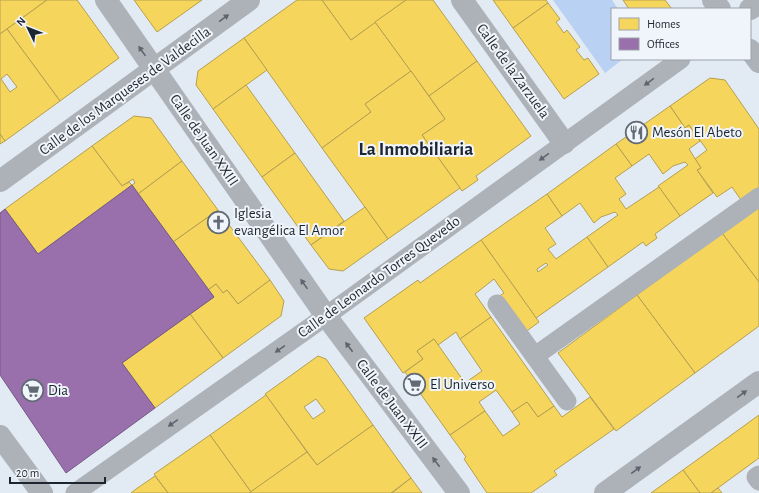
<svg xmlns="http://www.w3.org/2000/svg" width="759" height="493" font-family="'Alegreya Sans',sans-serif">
<rect width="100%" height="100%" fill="#e2eaf4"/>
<polygon fill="#b9d2f3" points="553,0 612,0 618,9 612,9 612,59 623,59 605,73"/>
<g fill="#f6d55c" stroke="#b5a04f" fill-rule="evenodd">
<polygon points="0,0 47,0 0,34"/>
<polygon points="47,0 77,0 119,58 60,101 7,29"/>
<polygon points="134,0 202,0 157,32"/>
<polygon points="297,0 322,0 351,40 375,22 411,71 365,104 371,112 322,148 244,38"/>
<polygon points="322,0 406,0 351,40"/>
<polygon points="406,0 433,0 477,61 429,96 375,22"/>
<polygon points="493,0 546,0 548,3 513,28"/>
<polygon points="623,0 665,0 672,9 629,9"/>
<polygon points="548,3 560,19 556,22 564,33 567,30 580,47 576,50 584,60 588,58 599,74 564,99 513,28"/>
<path d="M7,29L60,101L5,141L0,134V34ZM7,74L17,87L10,92L1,79Z"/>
<polygon points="244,38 267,70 213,109 196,85 198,71"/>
<polygon points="477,61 531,136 476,176 478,180 462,191 422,135 445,119 429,96"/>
<polygon points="411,71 445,119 422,135 460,188 388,239 322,148 371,112 365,104"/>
<polygon points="710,78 725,80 759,129 759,187 741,200 732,187 717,197 697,170 701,168 695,159 707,150 689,125 685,128 670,106"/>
<polygon points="246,85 295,153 262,177 213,109"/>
<polygon points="670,106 685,128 689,125 700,141 689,149 701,168 697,170 713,193 680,216 658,186 688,165 685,162 673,166 663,174 649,154 632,166 616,144"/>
<polygon points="134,116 151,118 182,161 138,194 132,185 135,183 133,179 122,186 92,146"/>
<polygon points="0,134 5,141 0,144"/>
<polygon points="616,144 632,166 615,178 626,194 619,199 626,209 659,187 680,216 655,234 657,238 646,246 643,242 608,267 587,237 618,215 615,212 601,217 594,223 580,203 562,216 547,194"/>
<polygon points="92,146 122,186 129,182 132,185 38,254 5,209"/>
<polygon points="295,153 344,221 311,245 262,177"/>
<polygon points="182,161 218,210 173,242 138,194"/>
<path d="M547,194L562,216L545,228L556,244L548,249L556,259L587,237L608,267L536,318L481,240ZM546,263L548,265L538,272L537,269Z"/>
<polygon points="365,207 388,239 343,271 329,269 311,245"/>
<polygon points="759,207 759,282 722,233"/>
<polygon points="218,210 270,280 238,304 227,290 223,293 216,284 208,290 173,242"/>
<polygon points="722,233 759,282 759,326 695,373 637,295"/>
<polygon points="481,240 539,322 524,333 498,297 504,293 494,279 475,294 491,317 460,339 456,332 438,345 434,339 417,351 423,359 403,373 364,318 418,280 420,283"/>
<polygon points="270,280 284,301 281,316 223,358 190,314 214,297 208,290 216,284 223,293 227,290 238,304"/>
<polygon points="637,295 695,373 616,431 558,353"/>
<polygon points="190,314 223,358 155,408 122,363"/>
<polygon points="491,317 554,406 538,417 527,402 512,412 496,390 479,402 485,411 450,435 405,372 423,359 417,351 434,339 465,383 482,371 460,339"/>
<path d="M318,356L326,359L373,425L317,465L265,394ZM316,399L325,411L313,419L304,407Z"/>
<polygon points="266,395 307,452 251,492 210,435"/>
<polygon points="590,397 614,429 554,471 557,475 531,493 487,493 464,459 466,457 450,435 485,411 503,436 520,424 512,412 527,402 538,417 554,406 562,417"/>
<polygon points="759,415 759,458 711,493 700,493 683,470"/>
<polygon points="373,425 411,478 391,493 249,493 307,452 317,465"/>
<polygon points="210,435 251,492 249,493 168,493 154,474"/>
<polygon points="683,470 700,493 651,493"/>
<polygon points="155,476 168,493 131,493 136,489"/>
<polygon points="411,478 422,493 391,493 392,493"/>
<polygon points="718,488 722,493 711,493"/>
</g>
<polygon fill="#9970ab" stroke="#745a86" points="132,185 214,297 122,363 155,408 66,473 0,375 0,213 5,209 38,254"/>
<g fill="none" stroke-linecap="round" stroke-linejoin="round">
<g stroke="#adb2b8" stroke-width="19">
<polyline points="497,304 567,401"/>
<polyline points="535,356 759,197"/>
<polyline points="759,475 756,477 759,481"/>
<polyline points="75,493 326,316 681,59"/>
</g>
<g stroke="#adb2b8" stroke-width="22">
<polyline points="106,0 326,316 459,493"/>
<polyline points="462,0 564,143"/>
<polyline points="713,0 720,9"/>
<polyline points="750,9 759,3"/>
<polyline points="750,50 759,62"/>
<polyline points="0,181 249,0"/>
<polyline points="0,436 42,493"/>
<polyline points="605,493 759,382"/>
</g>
</g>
<defs><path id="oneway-solid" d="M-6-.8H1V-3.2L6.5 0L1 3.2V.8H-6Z"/></defs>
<g fill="#5d646d">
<use href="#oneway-solid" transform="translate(224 18) rotate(-36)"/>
<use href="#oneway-solid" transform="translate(142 51) rotate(-125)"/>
<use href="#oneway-solid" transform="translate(649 82) rotate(144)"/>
<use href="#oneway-solid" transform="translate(544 157) rotate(144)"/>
<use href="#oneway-solid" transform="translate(304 284) rotate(-125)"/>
<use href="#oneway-solid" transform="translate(349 347) rotate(-127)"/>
<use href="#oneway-solid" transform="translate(280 349) rotate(145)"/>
<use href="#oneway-solid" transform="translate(742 394) rotate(-36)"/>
<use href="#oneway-solid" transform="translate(173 423) rotate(145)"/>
<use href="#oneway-solid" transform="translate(436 462) rotate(-127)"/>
<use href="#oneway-solid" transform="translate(636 470) rotate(-36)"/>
</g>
<defs>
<symbol id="restaurant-ring" viewBox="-11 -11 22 22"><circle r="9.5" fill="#f0f5fb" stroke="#616a75" stroke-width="1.5"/><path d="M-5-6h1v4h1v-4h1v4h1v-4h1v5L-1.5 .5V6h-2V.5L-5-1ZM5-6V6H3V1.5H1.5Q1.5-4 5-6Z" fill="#616a75"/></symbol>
<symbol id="church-ring" viewBox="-11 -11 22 22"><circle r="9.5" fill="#f0f5fb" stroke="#616a75" stroke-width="1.5"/><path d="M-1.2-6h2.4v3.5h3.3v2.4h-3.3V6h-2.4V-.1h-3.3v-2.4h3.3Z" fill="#616a75"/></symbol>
<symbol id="supermarket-ring" viewBox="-11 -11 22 22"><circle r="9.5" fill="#f0f5fb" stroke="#616a75" stroke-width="1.5"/><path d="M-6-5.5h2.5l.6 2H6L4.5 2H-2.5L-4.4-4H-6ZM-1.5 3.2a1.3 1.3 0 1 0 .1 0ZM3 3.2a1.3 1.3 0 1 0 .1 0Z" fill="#616a75"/></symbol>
</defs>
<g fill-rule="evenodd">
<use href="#restaurant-ring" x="624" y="120" width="25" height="25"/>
<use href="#church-ring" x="206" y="210" width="25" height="25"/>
<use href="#supermarket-ring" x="402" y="372" width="25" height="25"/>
<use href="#supermarket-ring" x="20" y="378" width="25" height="25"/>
</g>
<g text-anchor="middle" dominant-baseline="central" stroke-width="4" stroke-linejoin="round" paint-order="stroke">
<g font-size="15" fill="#1c2530" stroke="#f0f5fb">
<text transform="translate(513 71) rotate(54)">Calle de la Zarzuela</text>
<text transform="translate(125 91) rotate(-36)">Calle de los Marqueses de Valdecilla</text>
<text transform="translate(204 140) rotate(55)">Calle de Juan XXIII</text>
<text transform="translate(379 277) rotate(-36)">Calle de Leonardo Torres Quevedo</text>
<text transform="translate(392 404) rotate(53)">Calle de Juan XXIII</text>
</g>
<g font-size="15" fill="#1c2530" stroke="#f0f5fb" text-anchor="start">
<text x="652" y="132">Mesón El Abeto</text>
<text x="234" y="213">Iglesia<tspan x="234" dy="17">evangélica El Amor</tspan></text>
<text x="430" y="384">El Universo</text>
<text x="48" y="390">Dia</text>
</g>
<g font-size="19" font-weight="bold" fill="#1c2530" stroke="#f0f5fb">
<text x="416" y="149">La Inmobiliaria</text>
</g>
</g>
<rect x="611" y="8" width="140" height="52" fill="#f0f5fb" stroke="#9ba2aa"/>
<rect x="619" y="18" width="20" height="12" fill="#f6d55c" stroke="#9ba2aa"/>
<text x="647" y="28" font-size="12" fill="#1c2530">Homes</text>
<rect x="619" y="38" width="20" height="12" fill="#9970ab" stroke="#9ba2aa"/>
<text x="647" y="48" font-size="12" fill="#1c2530">Offices</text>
<g transform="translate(28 28) rotate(313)" stroke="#f0f5fb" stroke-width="3" paint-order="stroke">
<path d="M0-3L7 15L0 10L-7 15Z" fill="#1c2530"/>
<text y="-6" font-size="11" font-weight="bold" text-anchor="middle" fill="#1c2530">N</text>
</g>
<path d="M10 477v6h95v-6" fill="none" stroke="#1c2530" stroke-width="2"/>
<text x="16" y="477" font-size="12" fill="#1c2530" stroke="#f0f5fb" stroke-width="3" paint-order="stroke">20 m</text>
</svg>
